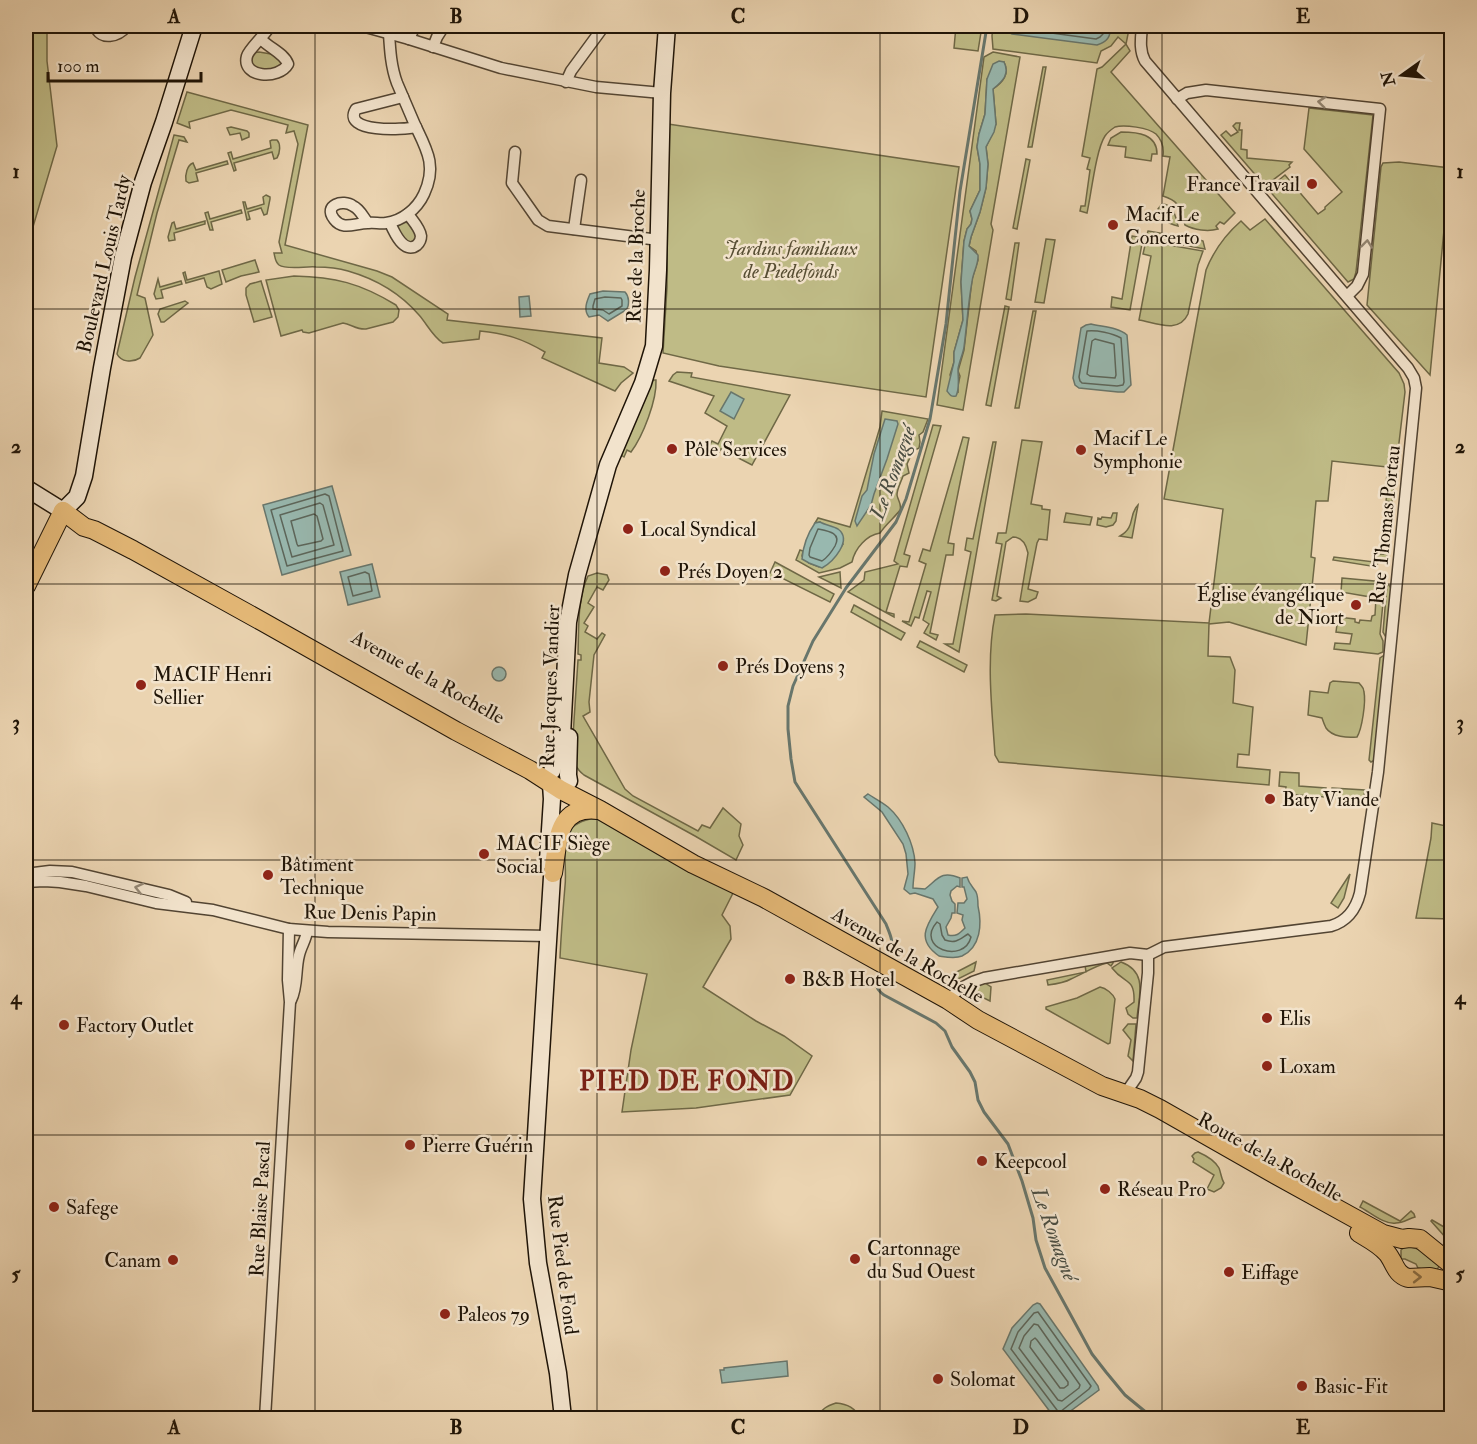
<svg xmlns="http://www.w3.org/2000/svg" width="1477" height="1444" font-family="'IM FELL Double Pica',serif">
<rect width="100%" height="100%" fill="#ebd4b1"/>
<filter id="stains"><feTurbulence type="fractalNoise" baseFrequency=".00333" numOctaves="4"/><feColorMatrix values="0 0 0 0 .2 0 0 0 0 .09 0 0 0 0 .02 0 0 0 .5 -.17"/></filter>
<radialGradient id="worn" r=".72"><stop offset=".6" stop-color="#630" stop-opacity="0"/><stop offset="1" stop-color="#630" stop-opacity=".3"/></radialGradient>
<g fill="#bfbb86" stroke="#6f6846" stroke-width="1.5" fill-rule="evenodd">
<polygon points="26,26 47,26 47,61 57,146 30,237 26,238"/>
<polygon points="956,26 982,26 978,51 954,48"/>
<path d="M993,26H1131V28L1129,29L1126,44L1130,51L1111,72L1235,213L1224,224L1220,222L1216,226L1218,229C1208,232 1194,230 1185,225C1179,209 1182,202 1163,196L1170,157L1163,156C1164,148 1162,140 1156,134C1149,128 1124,124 1115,127C1112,129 1107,133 1105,136C1096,149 1091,196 1087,213L1080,211L1081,206H1085L1090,170L1087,169L1090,158L1082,156L1097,69L1102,67L1126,44L1118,37L1111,46L1101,51L1097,63L993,49L992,36Z"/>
<polygon points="259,52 277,55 283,63 279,68 258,71 251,63 252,53"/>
<path d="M993,52L1020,57L991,224L993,230L963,410L937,405L984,57ZM1004,62C1010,74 1003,82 993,89L996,124L986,147L988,164L986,188L980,212L971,237L969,246L976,251L978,260L972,279L964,350L958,371L960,376L958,386V393L950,375L954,362V352L963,320L961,282L964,241L967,229L971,224L972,219L970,211L980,190V164L977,147L979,134L985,114L987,79Z"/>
<polygon points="1043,67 1046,67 1032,147 1028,147"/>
<path d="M187,92L308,125L285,245L377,271L392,277L448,314L447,320L602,338L599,363L624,367L633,373L621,383L615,391L542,358L545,352C521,338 507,334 480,331L479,339L443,343C433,337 427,324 419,315C400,293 376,279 348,271C338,268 327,267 316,267C307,266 286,270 279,265C275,262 275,257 274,253H282L279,242L298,144L294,131L286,133L288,125L231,110L189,122L190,128L177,123Z"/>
<polygon points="1309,108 1373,115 1356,272 1354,279 1348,282 1268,189 1285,175 1318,214 1325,209 1325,207 1342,192 1304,149"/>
<polygon points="1236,123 1240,123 1239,130 1242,130 1241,149 1247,150 1247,158 1292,162 1289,165 1290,167 1265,186 1221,135 1226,131 1231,136 1238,132 1233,126"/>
<polygon points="668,124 959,167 926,397 719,366 663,353 667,287"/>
<polygon points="231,127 247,131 249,133 249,137 242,140 240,133 230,135 227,128"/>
<path d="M1121,132C1138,132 1157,134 1157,154H1152L1151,161L1125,157L1126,147L1108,145L1111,138Z"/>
<path d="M174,135L184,137L187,142L179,140L157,213L137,295L145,298L153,335L140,358C132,363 121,362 117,354L135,277Z"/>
<path d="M272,140H277C281,144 280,153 277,158L274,159L272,152L234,163L236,170L234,171L228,153L231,152L233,159L271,148L270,141Z"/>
<polygon points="1026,159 1030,160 1017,229 1013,228"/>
<path d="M227,161L228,164L196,173L198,181L189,183L186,181C185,175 187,165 193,163L196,170Z"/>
<polygon points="1399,162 1450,168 1430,375 1367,305 1381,167 1383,163"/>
<polygon points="266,195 270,197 270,199 267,214 264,215 261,208 248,212 250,219 247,220 243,202 245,202 247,209 264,204 263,197"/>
<path d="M1162,204C1174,205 1175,215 1178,226C1168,224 1161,218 1158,209Z"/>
<polygon points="241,210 242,213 211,222 213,230 210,230 205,213 208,212 210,219"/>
<path d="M1265,219L1399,373L1404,384L1405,392L1396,468L1332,461L1328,501H1316L1311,557L1315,558L1306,645L1229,622L1209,624L1208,656L1230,657L1235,670L1233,703L1253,707L1249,755L1238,754L1237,767L1270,770L1269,785L999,762L995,755C992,709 986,660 995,615L1026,614L1209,623L1223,509L1164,499L1206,270C1214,250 1225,235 1241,221L1250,230Z"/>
<polygon points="205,221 205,224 174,233 175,240 169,241 168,237 172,223 174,222 176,229"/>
<path d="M404,222C414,223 415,231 416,239L412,243H407L397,230L398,226Z"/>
<polygon points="1148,231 1200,240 1203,241 1205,249 1146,238"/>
<polygon points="1132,236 1143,238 1130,310 1111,307 1112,297 1122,299"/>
<polygon points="1046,239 1055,240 1044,303 1035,302"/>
<path d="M1146,241L1203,251L1198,265L1188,314C1179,334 1156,323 1139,320L1151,256L1143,254Z"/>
<polygon points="1015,243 1019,243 1011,300 1006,299"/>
<polygon points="255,260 259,272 241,276 226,282 222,270"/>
<polygon points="219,271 222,284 211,289 207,287 204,278 186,283 183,273 185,272 187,280"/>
<path d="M294,276C335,277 360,283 396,305L399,310L398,317L393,322L366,329C357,330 351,324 343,323L309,333L303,332L302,330L281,336L266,280Z"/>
<polygon points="158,279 160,287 181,281 182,284 161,290 163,298 156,299 154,294"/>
<polygon points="261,281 272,317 254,322 246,295 246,288 250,284"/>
<polygon points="185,301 188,303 164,322 161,322 158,314 160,309"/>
<polygon points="1005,306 1009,307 991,406 986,405"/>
<polygon points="1033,311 1036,311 1019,408 1015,408"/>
<polygon points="677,372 692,373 691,377 790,395 752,465 721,449 718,453 708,448 712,441 718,444 727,426 705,413 714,396 669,381 673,375"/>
<path d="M653,380H656C657,400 643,436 631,452L627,450L624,457L621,455Z"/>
<path d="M882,411L928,419L923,432L919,435L920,442L919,448L913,451L907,464L909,473L903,476C901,482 897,489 897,495C898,501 902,504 900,510C897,515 885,525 880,533C867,535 855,548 852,562L840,568L819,573L796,560L800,550L803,551L802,556L809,563L819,567L839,550L843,544L820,522L815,523L818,518L850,527L880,427Z"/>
<polygon points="933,425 941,426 904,554 910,556 907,567 900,566 886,612 894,614 894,617 848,592 864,580 865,572 898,564 894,561"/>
<polygon points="963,437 969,438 948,543 954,544 953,555 946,555 930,633 938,635 936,640 924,633 929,624 923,620 931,592 927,591 919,618 915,617 911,626 902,621 909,622 926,564 919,561 923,549 930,551"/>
<path d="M1022,440L1042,442L1031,504L1042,506V509L1050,510L1047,540L1039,539L1037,543L1028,589L1038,592L1036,598L1028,602L1020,601L1028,553C1026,544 1022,537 1013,537L1006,542L997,596L1001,598L996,601L992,600L1002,544L996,543L998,533H1006Z"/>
<polygon points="993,442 996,442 959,652 945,644 953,644 971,552 965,550 967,538 973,539"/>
<polygon points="1387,474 1395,475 1392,502 1386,501 1388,486 1386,485"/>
<path d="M1138,505L1132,538L1120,536C1136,527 1128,515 1138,505Z"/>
<polygon points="1066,513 1092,517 1090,525 1064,522"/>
<polygon points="1113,513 1117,513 1116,521 1113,525 1106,527 1097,525 1098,518 1101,519 1102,517 1111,518"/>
<polygon points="1387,535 1389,537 1387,561 1378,560 1377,567 1333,560 1334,557 1374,562 1375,554 1384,554"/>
<polygon points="775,562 834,594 830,602 776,575 770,579 763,576 761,572 762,569 770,573"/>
<polygon points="840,572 841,588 819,577"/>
<path d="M597,573L607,575L609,580L603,590L597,587L588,603L594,607L584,623L588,626L585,632L597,639L602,633L605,635L594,655L589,702L590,712L583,716L625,789L633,796L698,831L702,825L710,828L723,808L741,824L739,836L743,845L736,860L695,836L584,775C575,768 574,762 572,751L578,660H581V655L578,654C579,629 577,599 588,576Z"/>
<polygon points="1342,578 1385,582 1380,634 1383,641 1383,652 1378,654 1334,649 1335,643 1350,644 1352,634 1336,632 1338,617 1355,619 1355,622 1359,623 1360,620 1371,621 1372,616 1375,615 1376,598 1341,592"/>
<polygon points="1387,585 1389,585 1392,590 1387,639 1383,632"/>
<polygon points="854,605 905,633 901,640 851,612"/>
<polygon points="920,641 967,665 964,672 917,647"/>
<polygon points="1386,654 1375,760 1371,762 1369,760 1380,658"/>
<path d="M1333,681L1359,683C1362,687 1364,687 1364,692C1366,702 1362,729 1357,737C1348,738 1332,737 1326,728C1325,726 1323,721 1322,718L1308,715L1310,691L1328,693L1330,683Z"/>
<polygon points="1280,772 1299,773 1299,786 1326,788 1325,797 1285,794 1286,787 1279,786"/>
<polygon points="1332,788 1365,790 1363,801 1331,798"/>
<path d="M590,819H599L733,893L722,915L730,926L731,939L703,987L756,1021L784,1036L812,1056L790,1095L696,1108L622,1112L631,1050L647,974L560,958C561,934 563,910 565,886C567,869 562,850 568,834C571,825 582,821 590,819Z"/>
<polygon points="1432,823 1451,827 1451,919 1416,918 1431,838"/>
<polygon points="1350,874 1344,898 1338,908 1331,903"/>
<path d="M1113,960V963L1111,966L1107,963C1094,966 1083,974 1071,979C1064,983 1056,984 1048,985L1047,980L1086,972L1085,965Z"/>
<polygon points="976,962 974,971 954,981 947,977"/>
<path d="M1121,962C1148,972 1139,995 1137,1018H1133L1128,1014L1126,1008L1134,1002C1135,977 1125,985 1112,968Z"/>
<polygon points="985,983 991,987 990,1001 982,997 977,999 965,991 973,986"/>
<path d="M1100,987C1106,988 1113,994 1115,999L1110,1043L1108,1044L1046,1009V1007L1077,998Z"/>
<polygon points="1128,1024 1136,1024 1133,1061 1128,1056 1131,1040 1123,1030"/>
<path d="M1198,1152C1205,1155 1215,1161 1219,1168C1221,1173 1221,1178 1224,1183L1221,1188L1214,1192L1207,1189L1214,1175L1193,1162L1194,1159L1192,1156L1195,1153Z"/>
<path d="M1363,1201L1400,1221L1411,1211L1414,1214L1415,1217C1408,1219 1403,1223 1396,1223C1384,1225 1370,1212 1360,1207Z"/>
<polygon points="1432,1220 1451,1231 1451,1248 1446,1238 1431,1221"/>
<path d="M1406,1246C1418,1247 1432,1256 1440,1264L1436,1272L1418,1268L1416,1264L1405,1259H1401V1250Z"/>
<path d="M836,1403C848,1404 855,1408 860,1418H817C821,1409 827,1406 836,1403Z"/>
</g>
<g fill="#98b8af" stroke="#68766c" stroke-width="1.5">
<path d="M1005,26H1109C1112,36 1107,42 1097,45L1012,34L1007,31Z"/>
<path d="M999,61L1004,62C1010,74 1003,81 993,89L996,124L994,132L986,147L988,164L986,188L980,212L971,237L969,246L978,255C979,264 973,272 972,282C968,303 967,325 964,347C963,354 959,362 958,369C958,378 960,388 956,396C951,397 950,395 947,391L954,362V352L963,320L961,282L964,241L967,229L971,224L972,219L970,211L980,190V164L977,147L979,134L985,114L987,79L993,64Z"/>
<path d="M603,291L625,292C629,296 630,305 626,310L608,321L599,315L589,317C583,310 587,301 590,294Z"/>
<polygon points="529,296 531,316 520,317 519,297"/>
<path d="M1091,324C1103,327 1118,327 1127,335L1131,385L1124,392H1118L1079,388L1075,385L1073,378L1081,328L1086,325Z"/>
<polygon points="731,392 744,399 734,419 720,411"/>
<polygon points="885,419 897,421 898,424 887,459 874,494 871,505 857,526 855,521 862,496 867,490 874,454"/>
<polygon points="332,486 351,555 282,575 263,505"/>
<path d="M820,522C825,525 833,526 838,529C853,540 833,562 822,568L809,563L802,559C803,547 808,533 815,523Z"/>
<polygon points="372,564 380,597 348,605 340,572"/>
<circle cx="499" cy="674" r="7"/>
<path d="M868,794C874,798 882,802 888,807C903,820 914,844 915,863C915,871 913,880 913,888L925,889C938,879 941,870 960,878V887L957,886L951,891L950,895L952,901L955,904V913H952L951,918L946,927L948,935C956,937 959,934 965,928L962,920L963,915L957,913L958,903H964L967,899L964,887H962V878L967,877C969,884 973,887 976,892C978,896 978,902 978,906C982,924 981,947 962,956C955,959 946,957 939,956C916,940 926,926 938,907L933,899L915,893L910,894L904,889L908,874L906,854L903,844L882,812L864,797Z"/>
<polygon points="1037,1303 1040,1304 1098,1386 1099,1390 1061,1418 1057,1418 1054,1417 1003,1349 1012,1328 1033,1305"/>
<polygon points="787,1361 788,1376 722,1383 720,1370 724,1370 724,1368"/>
</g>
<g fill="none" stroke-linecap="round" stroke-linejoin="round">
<g stroke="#5c665b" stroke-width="1.5">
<polyline points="1011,26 1014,28 1096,39 1100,37 1103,34 1103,26"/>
<polygon points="605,297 621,298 622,300 622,306 609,314 603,310 593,309 593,306 595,299"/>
<path d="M1087,331C1097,330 1112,333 1121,338L1124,382L1123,385L1117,386L1082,383L1080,381L1079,377Z"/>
<polygon points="1095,339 1114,344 1116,375 1115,378 1090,376 1087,374 1092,341"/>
<polygon points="325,494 329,496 343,551 287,566 271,510"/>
<polygon points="320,503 323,505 334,545 292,557 280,515"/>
<polygon points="314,514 317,516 323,539 321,541 298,546 297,544 291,521"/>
<path d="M818,529C828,531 842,533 835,546C831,553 828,557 822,561L810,557L809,555L810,548Z"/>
<polygon points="365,572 369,574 372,591 353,596 348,577"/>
<path d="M937,922L940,924L942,935L945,940C956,944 960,939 968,934L971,937C964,965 914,948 937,922Z"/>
<polygon points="1038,1312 1091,1386 1089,1389 1060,1412 1057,1410 1011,1349 1018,1332 1034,1313"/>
<polygon points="1034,1324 1038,1325 1080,1385 1079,1388 1062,1401 1058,1400 1019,1348 1024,1336"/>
<polygon points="1035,1338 1037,1340 1068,1382 1068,1385 1064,1388 1060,1388 1030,1347 1031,1341"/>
</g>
<g stroke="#68766c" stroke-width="3">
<path d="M891,950C894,941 889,932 886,924L795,782L791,759L788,729V706L793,686L813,641L846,588L896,522L906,499L930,419L946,324L960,191L987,26"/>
<path d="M877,977C874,985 877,990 884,995L936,1023L945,1031L952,1047L970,1072L975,1082L978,1100L984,1112L1008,1144L1022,1181L1033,1218L1036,1240L1045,1268L1068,1310L1092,1354L1106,1372L1125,1395L1153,1418"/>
</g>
<defs>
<g id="street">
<path d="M95,26C101,41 118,37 127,26"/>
<polyline points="362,26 409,39 501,68 596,87 662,93"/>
<path d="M261,39C269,48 284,53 288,64C279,80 241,78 247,56C249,49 265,35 270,26"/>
<polyline points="409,39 415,26"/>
<polyline points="433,47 437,37 444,26"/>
<polyline points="566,82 571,71 604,26"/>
<path d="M403,97L356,109C341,133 404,130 416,127"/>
<polyline points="1177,99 1187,93 1206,90 1380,109 1363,274 1357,286 1347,296"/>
<polyline points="515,152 512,183 538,220 548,226 659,240"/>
<path d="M368,223C363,217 360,209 353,206C343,199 323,205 334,219C343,231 355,223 368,223C374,222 380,224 386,223C402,221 417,209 424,194C437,166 427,150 415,125C409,111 403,97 397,83C391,67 390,50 389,33"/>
<path d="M390,223C394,232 404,255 417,245C420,242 421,239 421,236C420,228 412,220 408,214"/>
<polyline points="574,229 581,180"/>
<polyline points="26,874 50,871 72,872 169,895 186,902"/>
<polyline points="26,882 44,881 60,882 86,886 156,903 213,910 289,929 328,932 549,936"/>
<path d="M291,1000C298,986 295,970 299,955C301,946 306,940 307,931"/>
<path d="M948,1000C958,989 969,982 984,978L1130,953L1148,955L1164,947L1331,926C1348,921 1356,909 1360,893L1378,772L1416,388L1414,378L1408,368L1145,61C1139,50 1141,38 1142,26"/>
<polyline points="1125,1094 1136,1078 1138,1072 1148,973 1148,955"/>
<polyline points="265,1418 290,1002 288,980 289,929"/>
</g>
<g id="secondary">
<polyline points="26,488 63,511 77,497 84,476 102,368 123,257 143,182 164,122 194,26"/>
<polyline points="552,771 560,746 562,735 568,622 577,575 608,465 643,383 654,346 658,270 662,93 667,26"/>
<polyline points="569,781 568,775 569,737"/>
<polyline points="548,861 552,799 551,784"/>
<polyline points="553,861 532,1199 538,1263 558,1373 563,1418"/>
</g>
<g id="primary">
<polyline points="63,511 84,527 94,530 133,550 263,622 456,731 530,770 561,790 600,810 693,864 764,898 948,1000 978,1020 1102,1086 1140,1099 1160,1109 1276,1175 1383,1234 1402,1239 1409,1238 1420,1239 1452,1265"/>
<polyline points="26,586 63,511"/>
<path d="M553,873C558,843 556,805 598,810"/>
<path d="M1359,1233C1369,1239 1379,1244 1387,1253C1395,1263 1395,1274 1408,1278L1430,1277L1452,1282"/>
</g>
</defs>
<use href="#street" stroke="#524432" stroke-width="13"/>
<use href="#secondary" stroke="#1f1407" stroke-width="19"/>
<use href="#primary" stroke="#1f1407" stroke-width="20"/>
<use href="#street" stroke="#f2e3cc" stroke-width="10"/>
<use href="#secondary" stroke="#f2e3cc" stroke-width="16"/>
<use href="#primary" stroke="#e6ba78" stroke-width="18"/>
</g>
<defs><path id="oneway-chevron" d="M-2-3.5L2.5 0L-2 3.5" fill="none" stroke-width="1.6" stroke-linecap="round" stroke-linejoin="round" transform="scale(1.5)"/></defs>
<g stroke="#938673">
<use href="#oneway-chevron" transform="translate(1322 102) rotate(-174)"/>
<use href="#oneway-chevron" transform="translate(1367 244) rotate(-84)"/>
<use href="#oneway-chevron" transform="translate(139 888) rotate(-167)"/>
</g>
<use stroke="#8c6f45" href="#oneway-chevron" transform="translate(1417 1277)"/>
<path fill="none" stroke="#1f1407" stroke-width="1.5" stroke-opacity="0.55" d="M315,26V1418M597,26V1418M880,26V1418M1162,26V1418M26,309H1452M26,584H1452M26,860H1452M26,1135H1452"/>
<g fill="#8f2418" stroke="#f2e3cc" stroke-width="2">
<circle cx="1312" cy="184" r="6"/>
<circle cx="1113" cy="225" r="6"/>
<circle cx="672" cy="449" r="6"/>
<circle cx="1081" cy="450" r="6"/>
<circle cx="628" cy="529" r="6"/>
<circle cx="665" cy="571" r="6"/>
<circle cx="1356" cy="605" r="6"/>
<circle cx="723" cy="666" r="6"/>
<circle cx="141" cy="685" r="6"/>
<circle cx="1270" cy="799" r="6"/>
<circle cx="484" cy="854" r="6"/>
<circle cx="268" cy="875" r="6"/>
<circle cx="790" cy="979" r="6"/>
<circle cx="1267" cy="1018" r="6"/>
<circle cx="64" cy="1025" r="6"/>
<circle cx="1267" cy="1066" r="6"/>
<circle cx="410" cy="1145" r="6"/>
<circle cx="982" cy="1161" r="6"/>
<circle cx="1105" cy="1189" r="6"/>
<circle cx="54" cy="1207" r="6"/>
<circle cx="855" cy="1259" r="6"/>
<circle cx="173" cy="1260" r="6"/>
<circle cx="1229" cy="1272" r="6"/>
<circle cx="445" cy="1314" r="6"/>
<circle cx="938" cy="1379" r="6"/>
<circle cx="1302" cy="1386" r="6"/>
</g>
<g text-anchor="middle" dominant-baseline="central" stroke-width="5" stroke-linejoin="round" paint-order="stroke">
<g font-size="20" fill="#1f1407" stroke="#f2e3cc" text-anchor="start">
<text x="1300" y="184" text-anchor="end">France Travail</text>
<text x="1125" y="214">Macif Le<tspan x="1125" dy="23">Concerto</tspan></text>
<text x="1093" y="438">Macif Le<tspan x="1093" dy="23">Symphonie</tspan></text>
<text x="684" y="449">Pôle Services</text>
<text x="640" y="529">Local Syndical</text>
<text x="677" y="571">Prés Doyen 2</text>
<text x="1344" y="594" text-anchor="end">Église évangélique<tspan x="1344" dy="23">de Niort</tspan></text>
<text x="735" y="666">Prés Doyens 3</text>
<text x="153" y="674">MACIF Henri<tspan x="153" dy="23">Sellier</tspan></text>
<text x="1282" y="799">Baty Viande</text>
<text x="496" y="843">MACIF Siège<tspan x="496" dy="23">Social</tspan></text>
<text x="280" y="864">Bâtiment<tspan x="280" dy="23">Technique</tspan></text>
<text x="802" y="979">B&amp;B Hotel</text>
<text x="1279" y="1018">Elis</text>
<text x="76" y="1025">Factory Outlet</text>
<text x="1279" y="1066">Loxam</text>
<text x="422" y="1145">Pierre Guérin</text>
<text x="994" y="1161">Keepcool</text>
<text x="1117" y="1189">Réseau Pro</text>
<text x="66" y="1207">Safege</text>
<text x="867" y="1248">Cartonnage<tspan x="867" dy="23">du Sud Ouest</tspan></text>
<text x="161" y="1260" text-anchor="end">Canam</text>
<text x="1241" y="1272">Eiffage</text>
<text x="457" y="1314">Paleos 79</text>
<text x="950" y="1379">Solomat</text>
<text x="1314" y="1386">Basic-Fit</text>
</g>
<g font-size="20" font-style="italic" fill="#574e33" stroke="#f2e3cc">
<text x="791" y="248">Jardins familiaux<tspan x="791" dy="23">de Piedefonds</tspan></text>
</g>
<g font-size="20" fill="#1f1407" stroke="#f2e3cc">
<text transform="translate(636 256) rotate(-88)">Rue de la Broche</text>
<text transform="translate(104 264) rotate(-77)">Boulevard Louis Tardy</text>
<text transform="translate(1385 525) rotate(-84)">Rue Thomas Portau</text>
<text transform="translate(428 677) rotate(29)">Avenue de la Rochelle</text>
<text transform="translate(550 686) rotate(-88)">Rue Jacques Vandier</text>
<text transform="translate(370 913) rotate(1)">Rue Denis Papin</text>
<text transform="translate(908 955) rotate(30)">Avenue de la Rochelle</text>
<text transform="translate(1270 1157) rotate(29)">Route de la Rochelle</text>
<text transform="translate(260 1209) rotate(-87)">Rue Blaise Pascal</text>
<text transform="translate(563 1265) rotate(83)">Rue Pied de Fond</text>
</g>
<g font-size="21" font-style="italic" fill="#494d42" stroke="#f2e3cc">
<text transform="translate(893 473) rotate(-70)">Le Romagné</text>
<text transform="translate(1054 1234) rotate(70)">Le Romagné</text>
</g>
<g font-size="26" font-weight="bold" letter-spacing="1.5" fill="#7a1f14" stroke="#f2e3cc">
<text x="687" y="1082">PIED DE FOND</text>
</g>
</g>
<rect width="1477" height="1444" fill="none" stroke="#ebd4b1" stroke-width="66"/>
<g transform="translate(1402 75) rotate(255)" stroke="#f2e3cc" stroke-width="4.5" paint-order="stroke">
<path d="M0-4.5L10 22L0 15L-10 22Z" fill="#1f1407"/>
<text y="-9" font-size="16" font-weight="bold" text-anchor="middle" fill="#1f1407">N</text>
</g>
<path d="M48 72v9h153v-9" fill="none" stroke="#1f1407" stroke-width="3"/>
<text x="57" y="72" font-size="18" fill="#1f1407" stroke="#f2e3cc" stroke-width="4.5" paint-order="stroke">100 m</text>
<rect x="33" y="33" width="1411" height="1378" fill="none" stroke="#1f1407" stroke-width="2"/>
<g font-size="20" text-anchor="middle" font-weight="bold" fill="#1f1407">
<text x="174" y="23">A</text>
<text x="456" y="23">B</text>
<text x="738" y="23">C</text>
<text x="1021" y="23">D</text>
<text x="1303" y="23">E</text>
<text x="16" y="178">1</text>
<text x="1460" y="178">1</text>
<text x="16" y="453">2</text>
<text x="1460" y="453">2</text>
<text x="16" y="729">3</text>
<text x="1460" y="729">3</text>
<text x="16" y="1004">4</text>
<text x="1460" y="1004">4</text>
<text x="16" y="1280">5</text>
<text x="1460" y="1280">5</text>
<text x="174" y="1434">A</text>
<text x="456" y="1434">B</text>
<text x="738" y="1434">C</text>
<text x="1021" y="1434">D</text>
<text x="1303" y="1434">E</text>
</g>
<rect width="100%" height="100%" filter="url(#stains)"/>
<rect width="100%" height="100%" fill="url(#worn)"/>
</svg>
